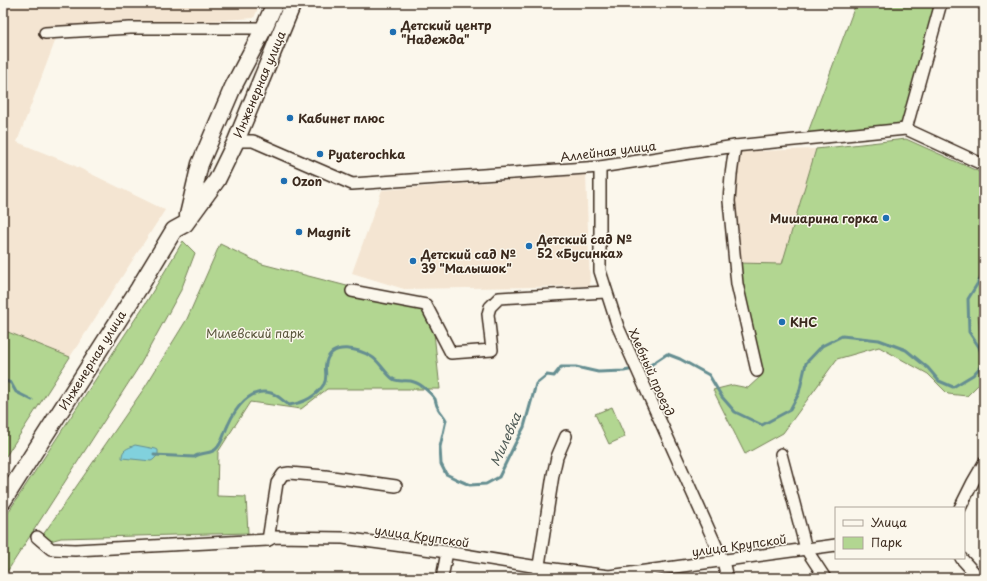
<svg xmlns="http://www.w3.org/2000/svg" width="987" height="581" font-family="'Playpen Sans',sans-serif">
<rect width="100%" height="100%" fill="#fbf7ec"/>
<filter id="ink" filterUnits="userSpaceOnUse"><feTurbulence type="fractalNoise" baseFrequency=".025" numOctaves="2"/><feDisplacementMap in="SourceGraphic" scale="8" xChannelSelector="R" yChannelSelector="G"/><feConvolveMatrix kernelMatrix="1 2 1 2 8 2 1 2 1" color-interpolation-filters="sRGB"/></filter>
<g filter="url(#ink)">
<g fill="#f4e5d2">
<polygon points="3,3 260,3 254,18 59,31 17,142 69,163 165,210 70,357 3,330"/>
<polygon points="816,149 782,264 737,263 727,152"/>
<polygon points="586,175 590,286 404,289 352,273 382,190"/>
</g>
<g fill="#b2d691" stroke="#768058">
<polygon points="846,3 936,3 903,126 807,135 855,6"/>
<polygon points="906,139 984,174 984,309 978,315 984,379 967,396 948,394 928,374 879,347 837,359 783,433 745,454 713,390 733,385 748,388 760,377 737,263 782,264 816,149"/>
<polygon points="183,241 195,253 181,290 140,365 3,578 3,520 147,301"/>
<polygon points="220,244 262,264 397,299 431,305 440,389 327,389 301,409 250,402 218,452 217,496 246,497 248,533 61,538 36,545 145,387 187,319"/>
<polygon points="3,330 70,357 6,456 3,454"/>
<polygon points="612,407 625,437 609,444 595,414"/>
</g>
<path fill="#81d1dd" stroke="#658e91" d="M135,445L156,449L158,450V455L153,460L151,461L122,458C122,449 127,449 135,445Z"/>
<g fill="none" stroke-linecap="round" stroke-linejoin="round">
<g stroke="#658e91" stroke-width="3">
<polyline points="984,273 968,299 969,332 979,347 984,361"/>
<polyline points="639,368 649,366 667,354 680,359 709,375 722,397 735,412 762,425 790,410 799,393 806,363 822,346 842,336 879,340 906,350 928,368 939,381 953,387 973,375 984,363"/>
<polyline points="3,380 11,383 16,392 32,400"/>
<path d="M154,455L194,457C203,451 211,455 217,448C223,441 224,433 228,425C235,409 250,387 271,393C278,395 283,401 289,405C303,403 316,397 324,384C328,377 324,370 326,363C331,341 359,349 372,357C379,361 385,373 393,379C399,383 407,379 414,382C421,384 431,393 435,399C436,402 436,405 438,408C440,412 444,416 446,420L440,447L441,464L446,474L456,479L470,485L486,484L499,477L515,444L524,427L536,384L547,375L554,376L561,367H576L598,372L624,371L634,369"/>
</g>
<defs>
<g id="minor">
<polyline points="982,3 984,4"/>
<polyline points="45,33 130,28 264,28"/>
<polyline points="906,129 941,3"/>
<polyline points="236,141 253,141 352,184 600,167 735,146 906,129 984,165"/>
<polyline points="735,146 731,175 729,201 737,284 757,371"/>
<polyline points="600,167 600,271 618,327 723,561 727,578"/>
<polyline points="352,291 426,305 451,353 492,350 488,314 490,307 499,298 606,292"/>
<polyline points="781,454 806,549 825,578"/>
<polyline points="960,508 973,482 984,463"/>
<polyline points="37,537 51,549 75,550 268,540 274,537 343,538 447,552 538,567 609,576 836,545"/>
<polyline points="268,540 277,483 283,474 289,473 325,476 396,486"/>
<polyline points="961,558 979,578"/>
<polyline points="442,578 447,552"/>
<polyline points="537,578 553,475 557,457 566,436"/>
</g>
<g id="secondary">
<polyline points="188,215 200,164 233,87 264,28 275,3"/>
<polyline points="3,501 139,288 174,230 185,224 217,180 236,141 293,3"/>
</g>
</defs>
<use href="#minor" stroke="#3b2a1e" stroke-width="14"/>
<use href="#secondary" stroke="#3b2a1e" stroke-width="19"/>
<use href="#minor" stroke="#fbf7ec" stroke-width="11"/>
<use href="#secondary" stroke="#fbf7ec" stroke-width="16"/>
</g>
</g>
<g fill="#1f6fb2" stroke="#fbf7ec" stroke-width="1.5">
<circle cx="393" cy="32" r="4"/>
<circle cx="290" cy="118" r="4"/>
<circle cx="320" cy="154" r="4"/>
<circle cx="284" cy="181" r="4"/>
<circle cx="886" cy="218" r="4"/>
<circle cx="299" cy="232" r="4"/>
<circle cx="529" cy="246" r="4"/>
<circle cx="413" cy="261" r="4"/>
<circle cx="782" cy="322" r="4"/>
</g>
<g text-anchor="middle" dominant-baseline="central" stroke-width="3" stroke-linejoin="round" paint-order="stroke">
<g font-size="12" font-weight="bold" fill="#3b2a1e" stroke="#fbf7ec" text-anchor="start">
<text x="401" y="25">Детский центр<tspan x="401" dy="14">"Надежда"</tspan></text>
<text x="298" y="118">Кабинет плюс</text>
<text x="328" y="154">Pyaterochka</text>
<text x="292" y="181">Ozon</text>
<text x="878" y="218" text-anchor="end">Мишарина горка</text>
<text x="307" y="232">Magnit</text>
<text x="537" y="239">Детский сад №<tspan x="537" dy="14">52 «Бусинка»</tspan></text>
<text x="421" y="254">Детский сад №<tspan x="421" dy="14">39 "Малышок"</tspan></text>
<text x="790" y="322">КНС</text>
</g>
<g font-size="12" fill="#3b2a1e" stroke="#fbf7ec">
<text transform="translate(259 84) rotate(-67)">Инженерная улица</text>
<text transform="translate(608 151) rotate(-7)">Аллейная улица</text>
<text transform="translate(92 360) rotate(-58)">Инженерная улица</text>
<text transform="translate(652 372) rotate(66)">Хлебный проезд</text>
<text transform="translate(422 536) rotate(8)">улица Крупской</text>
<text transform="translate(739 545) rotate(-8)">улица Крупской</text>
</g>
<g font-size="12" fill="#59553b" stroke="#fbf7ec">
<text x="255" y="333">Милевский парк</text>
</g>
<g font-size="13" font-style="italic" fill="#505c57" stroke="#fbf7ec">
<text transform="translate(505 439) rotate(-66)">Милевка</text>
</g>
</g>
<rect width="987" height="581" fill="none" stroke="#fbf7ec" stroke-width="16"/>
<rect x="8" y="8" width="971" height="565" fill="none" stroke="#3b2a1e" stroke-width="1.5" filter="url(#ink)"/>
<rect x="835" y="507" width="130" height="52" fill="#fbf7ec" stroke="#aea59a"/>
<rect x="843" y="520" width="20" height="6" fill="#fbf7ec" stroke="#aea59a"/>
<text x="871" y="527" font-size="12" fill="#3b2a1e">Улица</text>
<rect x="843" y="537" width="20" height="12" fill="#b2d691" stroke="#aea59a"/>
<text x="871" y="547" font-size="12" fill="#3b2a1e">Парк</text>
</svg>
